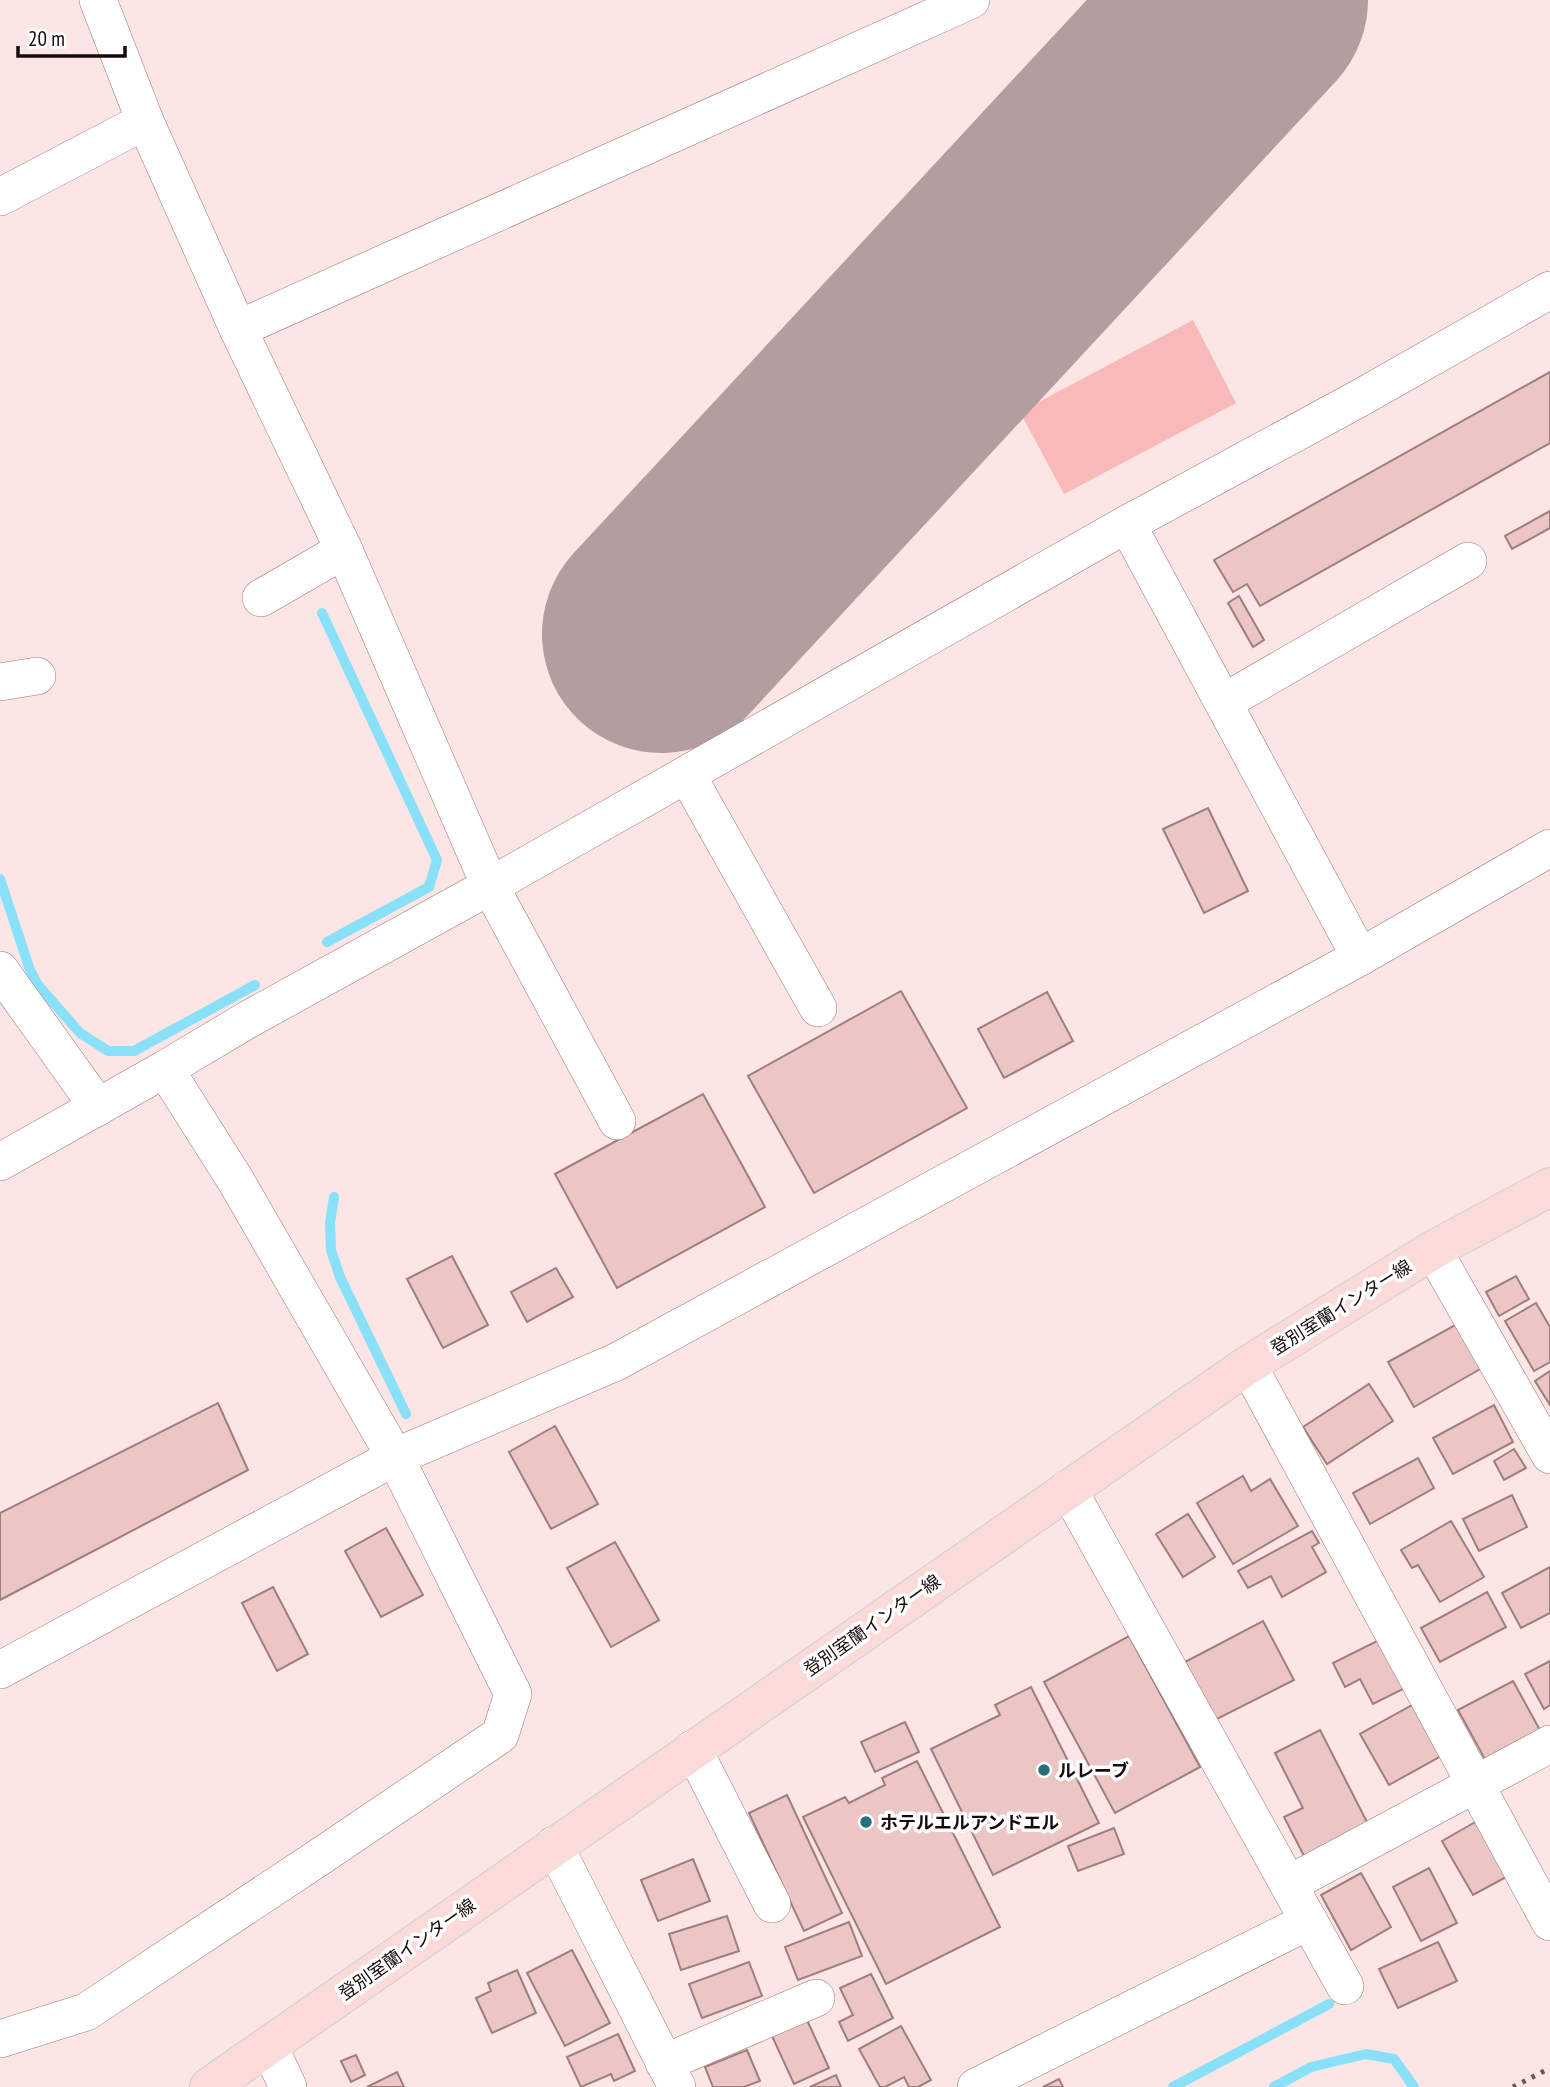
<svg xmlns="http://www.w3.org/2000/svg" width="1550" height="2087" font-family="'PT Sans Narrow','Noto Sans JP',sans-serif">
<rect width="100%" height="100%" fill="#fce5e5"/>
<polygon fill="#f8b9b9" points="1193,320 1236,403 1064,494 1020,412"/>
<g fill="none" stroke-linecap="round" stroke-linejoin="round">
<g stroke="#88e0f9" stroke-width="10">
<polyline points="322,613 437,860 429,887 327,942"/>
<polyline points="0,879 30,970 38,985 80,1033 108,1051 134,1051 255,985"/>
<polyline points="334,1197 330,1223 331,1250 340,1277 406,1414"/>
<polyline points="1173,2087 1329,2004"/>
<polyline points="1274,2087 1311,2067 1366,2054 1394,2059 1414,2087"/>
</g>
<polyline stroke="#b29e9e" stroke-width="238" points="661,634 1249,0"/>
</g>
<g fill="#ebc6c5" stroke="#9f7e7e" stroke-width="2">
<polygon points="1550,372 1550,443 1260,606 1247,584 1233,592 1214,560"/>
<polygon points="1550,511 1550,528 1512,549 1505,536"/>
<polygon points="1239,596 1264,640 1253,647 1228,603"/>
<polygon points="1208,808 1248,891 1204,913 1163,829"/>
<polygon points="901,991 967,1108 814,1193 748,1076"/>
<polygon points="1047,992 1073,1041 1004,1078 978,1029"/>
<polygon points="703,1094 765,1207 617,1288 555,1174"/>
<polygon points="452,1256 488,1325 443,1348 407,1279"/>
<polygon points="556,1268 573,1297 527,1322 511,1292"/>
<polygon points="1516,1276 1529,1299 1499,1316 1486,1292"/>
<polygon points="1536,1303 1550,1327 1550,1362 1534,1371 1505,1321"/>
<polygon points="1457,1324 1482,1368 1414,1407 1388,1362"/>
<polygon points="1550,1371 1550,1405 1535,1381"/>
<polygon points="1369,1384 1393,1421 1327,1464 1303,1427"/>
<polygon points="218,1403 248,1470 0,1600 0,1513"/>
<polygon points="1494,1405 1513,1442 1453,1474 1433,1438"/>
<polygon points="555,1426 598,1504 551,1529 509,1452"/>
<polygon points="1514,1449 1526,1468 1504,1480 1494,1461"/>
<polygon points="1418,1458 1434,1488 1370,1524 1353,1493"/>
<polygon points="1243,1476 1251,1491 1270,1479 1298,1526 1233,1564 1197,1503"/>
<polygon points="1512,1495 1527,1527 1479,1551 1463,1519"/>
<polygon points="1188,1514 1215,1557 1183,1577 1156,1534"/>
<polygon points="1451,1521 1484,1577 1440,1602 1418,1565 1412,1568 1401,1550"/>
<polygon points="386,1528 423,1595 381,1617 345,1551"/>
<polygon points="1312,1531 1319,1543 1312,1547 1326,1572 1282,1597 1271,1576 1248,1588 1238,1571"/>
<polygon points="615,1542 659,1620 611,1647 567,1568"/>
<polygon points="1550,1567 1550,1613 1521,1628 1502,1593"/>
<polygon points="273,1587 308,1654 277,1671 242,1603"/>
<polygon points="1487,1592 1506,1627 1440,1662 1421,1628"/>
<polygon points="1263,1621 1294,1680 1215,1720 1185,1662"/>
<polygon points="1129,1636 1200,1767 1115,1813 1044,1682"/>
<polygon points="1381,1639 1405,1688 1373,1704 1360,1679 1345,1687 1333,1663"/>
<polygon points="1550,1661 1550,1705 1544,1709 1525,1674"/>
<polygon points="1513,1681 1541,1732 1486,1761 1458,1710"/>
<polygon points="1031,1687 1099,1823 993,1875 931,1749 1000,1715 995,1705"/>
<polygon points="1412,1705 1441,1756 1389,1785 1360,1734"/>
<polygon points="905,1722 919,1752 875,1772 861,1742"/>
<polygon points="1320,1730 1368,1824 1304,1856 1284,1817 1303,1808 1275,1753"/>
<polygon points="917,1761 1000,1927 886,1984 803,1817 845,1797 849,1803 885,1785 882,1778"/>
<polygon points="787,1795 842,1913 804,1931 749,1813"/>
<polygon points="1477,1821 1508,1876 1473,1895 1442,1841"/>
<polygon points="1114,1828 1124,1854 1078,1871 1068,1846"/>
<polygon points="693,1859 710,1901 658,1921 641,1880"/>
<polygon points="1429,1868 1457,1923 1421,1941 1393,1887"/>
<polygon points="1361,1873 1391,1927 1351,1950 1321,1895"/>
<polygon points="727,1916 739,1951 681,1970 669,1934"/>
<polygon points="849,1922 862,1956 798,1980 785,1947"/>
<polygon points="1438,1942 1457,1981 1398,2008 1379,1969"/>
<polygon points="572,1950 610,2023 565,2046 527,1973"/>
<polygon points="749,1962 762,1996 702,2018 689,1984"/>
<polygon points="517,1970 536,2013 492,2033 476,1998 491,1991 488,1983"/>
<polygon points="871,1974 893,2018 848,2041 839,2022 853,2015 840,1988"/>
<polygon points="807,2020 829,2068 794,2084 772,2036"/>
<polygon points="901,2026 931,2080 918,2087 909,2087 904,2077 885,2087 880,2087 859,2049"/>
<polygon points="618,2034 635,2071 614,2081 611,2074 581,2087 567,2057"/>
<polygon points="747,2050 760,2081 744,2087 713,2087 705,2067"/>
<polygon points="356,2055 365,2075 351,2082 341,2061"/>
<polygon points="397,2072 404,2087 367,2087"/>
<polygon points="836,2075 841,2087 810,2087"/>
<polygon points="1059,2079 1063,2087 1043,2087"/>
</g>
<g fill="none" stroke-linecap="round" stroke-linejoin="round">
<defs>
<g id="minor">
<polyline points="98,0 145,121 238,329 344,550 490,886 617,1121"/>
<polyline points="0,197 145,121"/>
<polyline points="238,329 971,0"/>
<polyline points="1127,524 1360,957"/>
<polyline points="261,598 344,550"/>
<polyline points="0,682 37,676"/>
<polyline points="1224,702 1468,561"/>
<polyline points="687,775 818,1008"/>
<polyline points="0,970 98,1107"/>
<polyline points="165,1069 249,1019 490,886 1127,524 1360,398 1550,290"/>
<polyline points="0,1162 165,1069 236,1181 395,1457 513,1694 500,1735 321,1856 86,2012 0,2039"/>
<polyline points="1433,1250 1550,1455"/>
<polyline points="1248,1365 1550,1922"/>
<polyline points="1068,1489 1345,1986"/>
<polyline points="0,1670 395,1457 616,1362 1360,957 1550,848"/>
<polyline points="693,1749 772,1904"/>
<polyline points="554,1845 677,2087"/>
<polyline points="1289,1884 1550,1744"/>
<polyline points="269,2046 288,2087"/>
<polyline points="664,2063 816,1998"/>
<polyline points="976,2087 1309,1921"/>
</g>
<polyline id="major" points="209,2087 1248,1365 1433,1250 1550,1187"/>
</defs>
<use href="#minor" stroke="#977" stroke-width="38"/>
<use href="#major" stroke="#d0cece" stroke-width="40"/>
<use href="#minor" stroke="#fff" stroke-width="37"/>
<use href="#major" stroke="#fbdada" stroke-width="38"/>
<polyline stroke="#675757" stroke-width="5" stroke-dasharray="3.5 7" stroke-linecap="butt" points="1513,2087 1550,2068"/>
</g>
<g fill="#2a6d7e" stroke="#fff" stroke-width="2.5">
<circle cx="1044" cy="1770" r="7"/>
<circle cx="866" cy="1822" r="7"/>
</g>
<g text-anchor="middle" dominant-baseline="central" stroke-width="7" stroke-linejoin="round" paint-order="stroke">
<g font-size="18" fill="#160a0a" stroke="#fff">
<text transform="translate(1341 1307) rotate(-32)">登別室蘭インター線</text>
<text transform="translate(872 1625) rotate(-35)">登別室蘭インター線</text>
<text transform="translate(407 1949) rotate(-35)">登別室蘭インター線</text>
</g>
<g font-size="18" font-weight="bold" fill="#160a0a" stroke="#fff" text-anchor="start">
<text x="1058" y="1770">ルレーブ</text>
<text x="880" y="1822">ホテルエルアンドエル</text>
</g>
</g>
<path d="M18 46v10h107v-10" fill="none" stroke="#160a0a" stroke-width="3.5"/>
<text x="28" y="46" font-size="21" fill="#160a0a" stroke="#ffffff" stroke-width="5" paint-order="stroke">20 m</text>
</svg>
